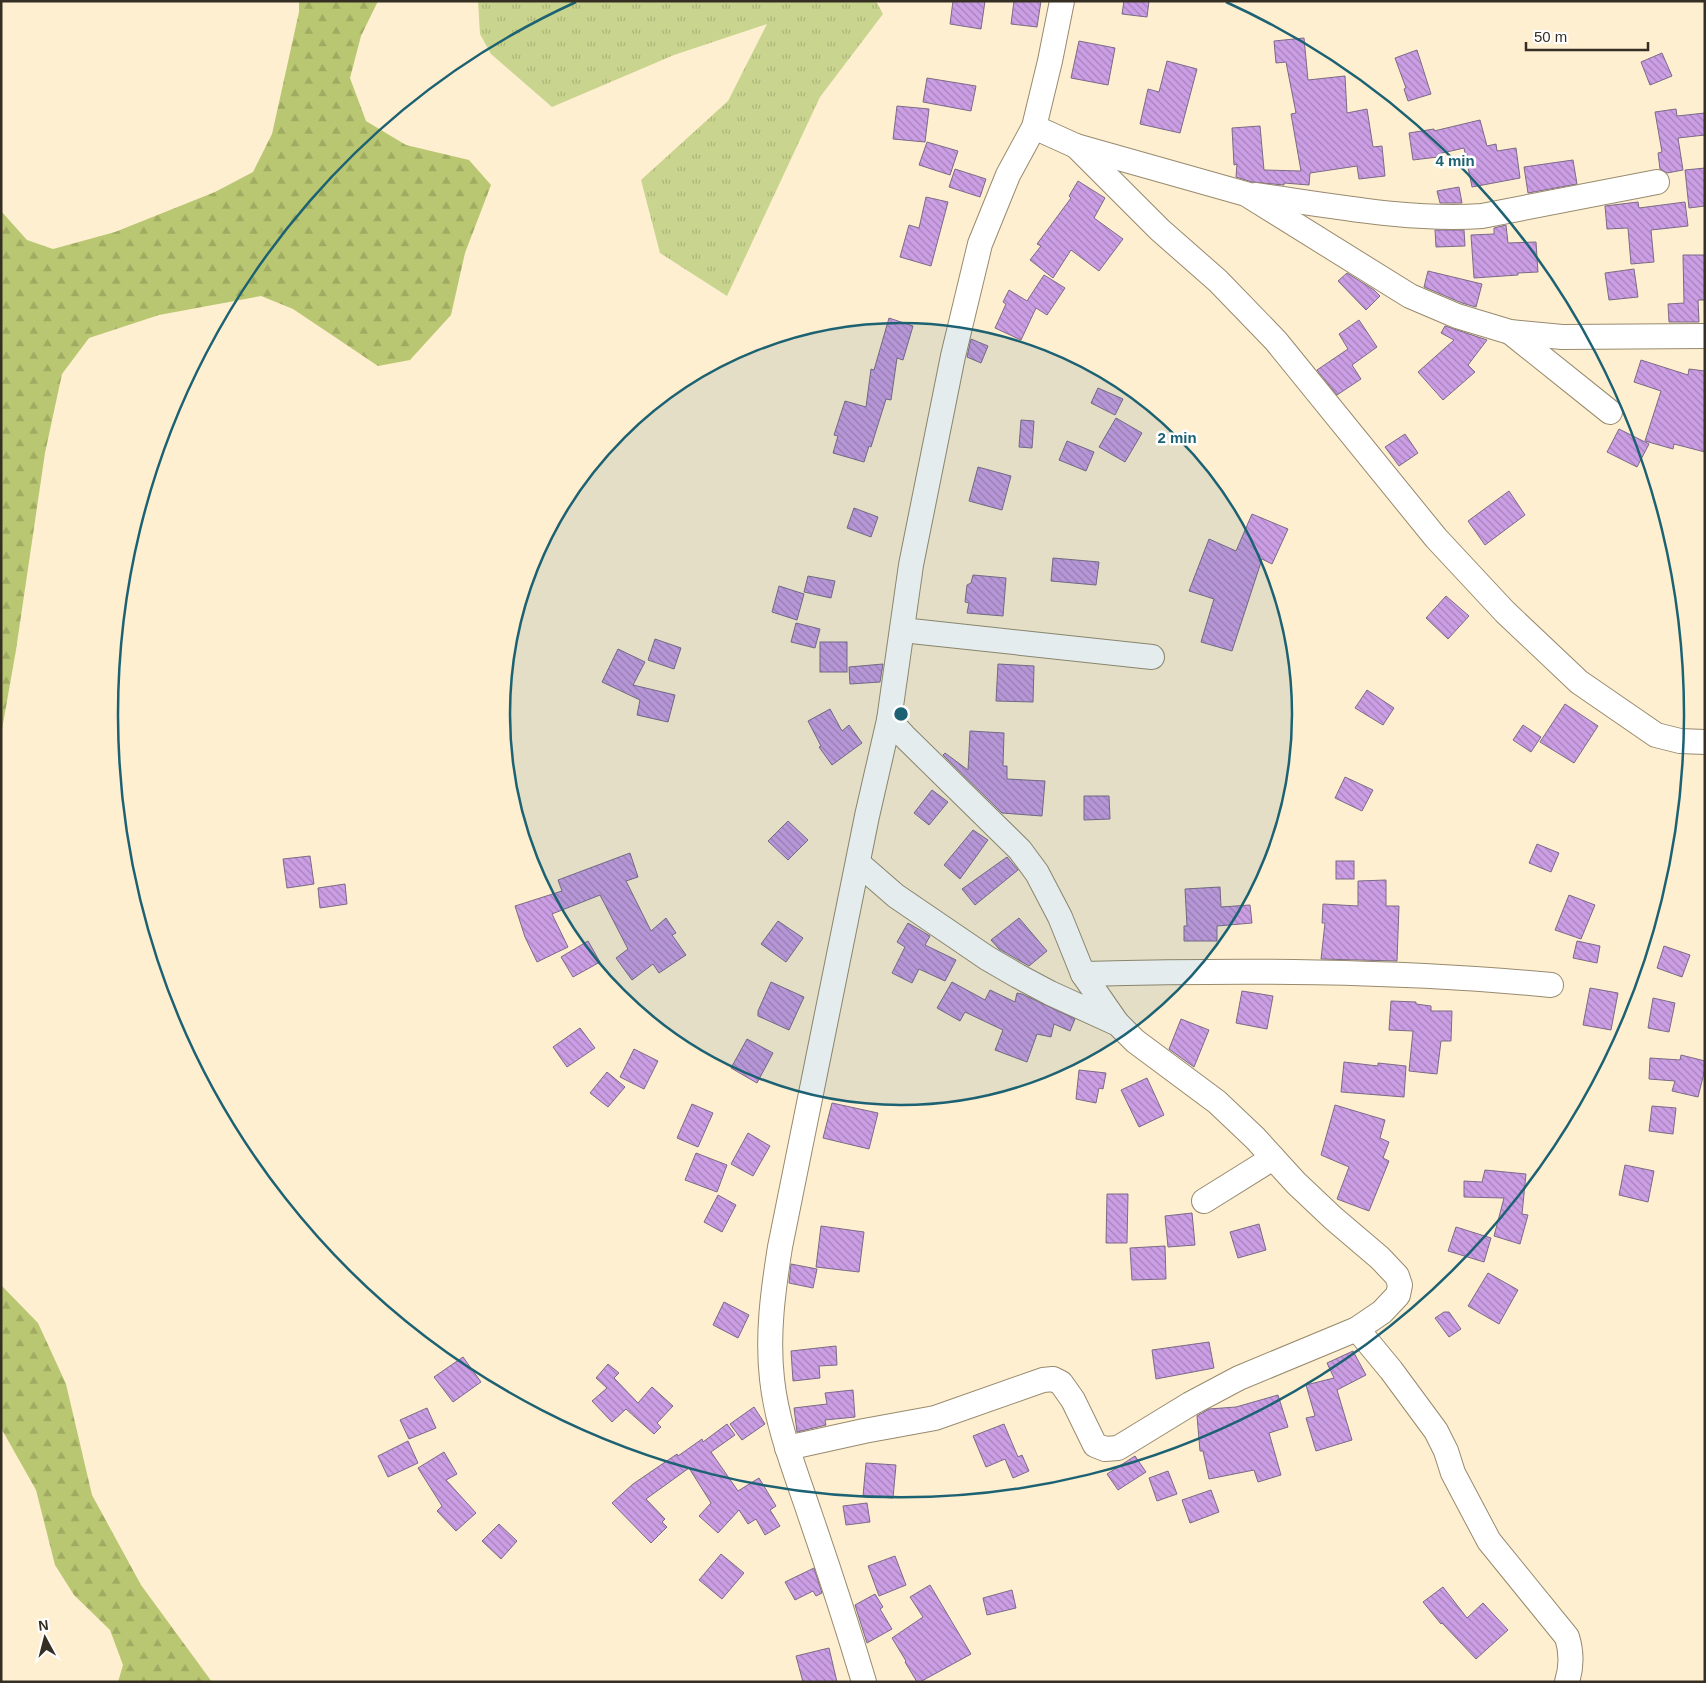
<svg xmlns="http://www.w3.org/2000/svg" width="1706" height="1683" font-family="Arial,sans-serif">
<defs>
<pattern id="grass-tufts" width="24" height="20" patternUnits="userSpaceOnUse" patternTransform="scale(1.25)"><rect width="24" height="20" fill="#c9d48e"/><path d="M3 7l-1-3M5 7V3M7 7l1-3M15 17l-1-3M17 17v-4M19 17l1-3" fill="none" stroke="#adb67a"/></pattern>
<pattern id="forest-firs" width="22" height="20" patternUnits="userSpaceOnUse" patternTransform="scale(1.25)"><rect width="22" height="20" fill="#bac772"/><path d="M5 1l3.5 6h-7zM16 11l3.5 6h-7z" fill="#a0ab62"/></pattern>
<pattern id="building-back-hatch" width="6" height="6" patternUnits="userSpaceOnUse" patternTransform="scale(1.25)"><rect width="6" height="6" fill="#cb9ee5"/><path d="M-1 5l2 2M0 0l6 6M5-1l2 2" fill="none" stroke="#a681b9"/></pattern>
</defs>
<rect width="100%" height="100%" fill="#feefd1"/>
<polygon fill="url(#grass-tufts)" points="478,1 876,1 883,14 820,97 727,296 660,253 641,180 728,101 767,24 674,55 552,107 491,54 480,34"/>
<g fill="url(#forest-firs)">
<polygon points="299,1 378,1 361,36 350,78 366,121 406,145 469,160 491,185 465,253 451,315 410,360 378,366 293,309 261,296 159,315 89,338 62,374 45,453 16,650 1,735 1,211 27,240 53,249 115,232 215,192 253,172 272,134 299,12"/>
<polygon points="1,1285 38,1323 66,1384 92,1495 141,1585 212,1682 118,1682 123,1665 110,1630 74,1595 55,1565 36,1490 1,1428"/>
</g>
<g fill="url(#building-back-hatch)" stroke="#7b6b85">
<polygon points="953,1 985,1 981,29 950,24"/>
<polygon points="1014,1 1041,1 1037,27 1011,24"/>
<polygon points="1124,1 1149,1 1147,17 1122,14"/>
<polygon points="1304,38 1308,80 1345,76 1347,113 1367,109 1373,147 1382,146 1385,176 1359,179 1357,166 1310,173 1309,185 1284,183 1284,185 1252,182 1236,177 1237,164 1234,165 1232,128 1260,126 1264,170 1301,171 1291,114 1296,113 1286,62 1276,63 1274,41"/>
<polygon points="1079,41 1115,48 1108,85 1071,78"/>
<polygon points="1417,50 1431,94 1408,101 1404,89 1406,88 1395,58"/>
<polygon points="1662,53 1672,76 1650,85 1641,62"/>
<polygon points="1167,61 1197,69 1180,133 1140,124 1148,89 1159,92"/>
<polygon points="927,78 976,86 971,111 923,102"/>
<polygon points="897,106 929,109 925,142 893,139"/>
<polygon points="1676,109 1677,116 1705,113 1705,135 1678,138 1683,170 1667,173 1660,169 1658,153 1662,152 1655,112"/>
<polygon points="1480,120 1487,146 1496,144 1497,151 1516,148 1520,178 1472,187 1464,148 1438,154 1438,157 1413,160 1409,133 1434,129 1434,131"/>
<polygon points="927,142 958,151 950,175 919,165"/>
<polygon points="1573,160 1577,184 1528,193 1524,167"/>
<polygon points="1705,168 1705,206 1689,208 1685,170"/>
<polygon points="955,169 986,179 980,197 949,187"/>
<polygon points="1078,181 1105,198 1094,218 1123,239 1099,271 1071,250 1053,278 1030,260 1041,246 1037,244 1071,198 1069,196"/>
<polygon points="1459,187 1462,203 1440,203 1437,191"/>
<polygon points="926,197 948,202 931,266 900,257 909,225 919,228"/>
<polygon points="1638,202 1639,208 1685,202 1688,226 1651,230 1654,262 1631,264 1628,228 1607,229 1605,206"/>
<polygon points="1506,225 1508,243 1536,242 1538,272 1518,273 1518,275 1474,278 1471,235 1494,234 1494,228"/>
<polygon points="1435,230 1464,230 1465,246 1436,247"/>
<polygon points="1683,255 1705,255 1705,300 1698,300 1699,322 1669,322 1668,304 1684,303"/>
<polygon points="1634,269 1638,297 1609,300 1605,273"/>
<polygon points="1428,271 1482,284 1476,307 1462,303 1424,287"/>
<polygon points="1347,273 1374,290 1380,296 1366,310 1338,281"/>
<polygon points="1044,275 1065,288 1047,315 1036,308 1021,340 995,328 1006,304 1003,302 1009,290 1027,301"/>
<polygon points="889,318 913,326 903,360 897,358 891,400 886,399 871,447 869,446 864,462 833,453 838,436 834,435 845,401 866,407 871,369 874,370"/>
<polygon points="1359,320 1377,347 1352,365 1361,379 1337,395 1317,370 1348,349 1339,334"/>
<polygon points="1445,326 1487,340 1468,365 1475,372 1443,400 1418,372 1454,340 1441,333"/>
<polygon points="971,339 988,346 981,363 967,357"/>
<polygon points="1641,360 1688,375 1689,369 1705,371 1705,452 1674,444 1673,449 1645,441 1661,391 1634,382"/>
<polygon points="1098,388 1123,399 1115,415 1091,403"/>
<polygon points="1116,418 1142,433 1125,462 1099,447"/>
<polygon points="1021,420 1034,421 1032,448 1019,447"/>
<polygon points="1619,429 1649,444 1637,467 1607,452"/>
<polygon points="1405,434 1418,453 1399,466 1385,447"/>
<polygon points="1067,441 1094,452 1086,471 1059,460"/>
<polygon points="978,467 1011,476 1002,510 969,501"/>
<polygon points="1509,491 1525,515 1485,545 1468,521"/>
<polygon points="854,508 878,517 871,537 847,528"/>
<polygon points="1252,514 1288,529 1272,564 1262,559 1232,651 1201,642 1214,599 1189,591 1209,539 1236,551"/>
<polygon points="1053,558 1099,562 1096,585 1051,581"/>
<polygon points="973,575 1006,578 1003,616 967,613 969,603 965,602 967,585 971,583"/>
<polygon points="808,576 835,581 831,598 804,592"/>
<polygon points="779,586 804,594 797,620 772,612"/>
<polygon points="1446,596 1469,616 1448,639 1426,618"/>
<polygon points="796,623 820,629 815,648 791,642"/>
<polygon points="655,639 681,648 674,669 648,660"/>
<rect x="820" y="642" width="27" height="30"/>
<polygon points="618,649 645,662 633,685 675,695 668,722 637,715 640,700 602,682"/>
<polygon points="883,664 880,682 850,684 849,667"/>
<polygon points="998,664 1034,666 1033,702 996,701"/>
<polygon points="1367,690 1394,708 1383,725 1355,708"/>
<polygon points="1565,704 1598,726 1574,763 1540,742"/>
<polygon points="830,709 842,731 849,725 862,743 832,765 819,747 821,746 808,721"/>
<polygon points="1523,725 1541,737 1531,752 1513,740"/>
<polygon points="970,731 1004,733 1003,766 1007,766 1007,779 1045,781 1042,816 1002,813 943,755 945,753 968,770"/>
<polygon points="1345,777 1373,790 1362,811 1335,798"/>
<polygon points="932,790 948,802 929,825 914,813"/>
<polygon points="1084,796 1109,796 1110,819 1084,820"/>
<polygon points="788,821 808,840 788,860 768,841"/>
<polygon points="973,830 988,840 960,879 944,865"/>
<polygon points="1537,844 1559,853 1551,872 1529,863"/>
<polygon points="630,853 638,877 626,881 651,931 666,918 676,933 672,935 686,955 659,973 653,964 632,980 616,958 628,949 600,895 552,914 568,947 537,962 525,937 515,906 562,891 558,880"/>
<polygon points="310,856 314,884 287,888 283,859"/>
<polygon points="1007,857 1018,870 975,905 962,889"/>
<rect x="1336" y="861" width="18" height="18"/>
<polygon points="1386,880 1386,906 1399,906 1397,961 1321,959 1325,923 1322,923 1323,904 1358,906 1358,881"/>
<polygon points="345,884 347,904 320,908 318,888"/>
<polygon points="1220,887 1221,907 1250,905 1252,923 1217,926 1217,941 1184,941 1184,926 1187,926 1185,889"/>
<polygon points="1569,895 1595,905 1581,939 1555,930"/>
<polygon points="1019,918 1047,951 1029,966 999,949 991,940"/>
<polygon points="778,921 803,938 786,962 761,944"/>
<polygon points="908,923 930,936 925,945 956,960 945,981 919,969 912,983 892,973 905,947 897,942"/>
<polygon points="588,941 600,962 573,977 561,957"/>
<polygon points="1577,941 1600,946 1597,963 1573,958"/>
<polygon points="1664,946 1690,955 1682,977 1657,968"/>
<polygon points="771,982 804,997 789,1030 758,1016 758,1011"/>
<polygon points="952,982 985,1000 990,990 1015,1002 1017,993 1022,994 1075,1019 1070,1031 1054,1024 1051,1037 1037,1034 1027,1062 995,1050 1003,1030 965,1012 960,1021 937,1008"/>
<polygon points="1590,988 1618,993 1611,1030 1583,1025"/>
<polygon points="1242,991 1273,996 1267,1029 1236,1023"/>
<polygon points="1653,998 1675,1003 1669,1032 1648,1028"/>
<polygon points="1391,1001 1416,1002 1416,1004 1431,1006 1431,1011 1452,1011 1451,1041 1441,1041 1437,1074 1409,1071 1413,1031 1389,1030"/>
<polygon points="1181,1019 1209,1030 1194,1067 1169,1049"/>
<polygon points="580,1028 595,1048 567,1067 553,1047"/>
<polygon points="747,1039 773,1053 757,1083 731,1068"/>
<polygon points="634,1049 658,1061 644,1089 620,1077"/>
<polygon points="1681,1055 1705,1061 1705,1069 1698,1097 1672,1091 1675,1081 1649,1079 1650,1058 1680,1060"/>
<polygon points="1344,1062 1378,1066 1378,1063 1406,1066 1404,1097 1341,1092"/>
<polygon points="1079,1070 1106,1073 1103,1089 1099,1088 1096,1103 1076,1099"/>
<polygon points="607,1072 625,1087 608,1107 590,1093"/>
<polygon points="1147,1078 1164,1115 1139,1127 1121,1090"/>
<polygon points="832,1103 878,1113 869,1149 823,1138"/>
<polygon points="692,1104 713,1113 698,1147 677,1138"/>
<polygon points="1335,1105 1385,1120 1380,1138 1389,1142 1383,1158 1389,1161 1369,1211 1337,1199 1349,1167 1321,1155"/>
<polygon points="1652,1106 1676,1108 1673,1134 1649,1131"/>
<polygon points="748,1133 770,1146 753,1176 731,1164"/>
<polygon points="696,1153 727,1165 717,1192 685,1180"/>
<polygon points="1625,1165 1654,1171 1648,1202 1619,1195"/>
<polygon points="1485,1170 1526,1174 1522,1214 1528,1215 1520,1244 1494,1236 1504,1198 1464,1197 1464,1181 1482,1182"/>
<polygon points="1107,1194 1128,1194 1127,1243 1106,1243"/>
<polygon points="718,1195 736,1205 722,1232 704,1222"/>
<polygon points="1192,1213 1195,1245 1168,1247 1165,1216"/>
<polygon points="1259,1224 1266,1250 1238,1258 1230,1232"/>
<polygon points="821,1226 864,1232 859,1272 816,1267"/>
<polygon points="1456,1227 1491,1238 1484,1262 1448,1251"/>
<polygon points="1165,1246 1166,1279 1132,1280 1130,1248"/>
<polygon points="791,1264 817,1269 813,1288 789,1283"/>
<polygon points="1488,1273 1518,1290 1499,1324 1468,1306"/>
<polygon points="724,1302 749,1315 738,1338 713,1325"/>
<polygon points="1444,1312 1449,1312 1461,1329 1449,1337 1435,1318"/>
<polygon points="1209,1342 1214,1368 1156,1379 1152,1350"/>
<polygon points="836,1346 837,1365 819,1366 820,1378 793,1381 791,1351"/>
<polygon points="1353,1351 1366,1375 1337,1390 1352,1440 1316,1451 1306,1418 1315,1416 1306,1385 1334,1378 1327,1363"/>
<polygon points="463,1357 481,1382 453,1402 434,1377"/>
<polygon points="608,1364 619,1373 614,1378 638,1403 652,1387 673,1406 657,1423 661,1427 654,1434 626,1409 612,1422 592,1401 607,1388 596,1378"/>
<polygon points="853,1390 855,1417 825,1420 826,1425 797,1432 794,1408 827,1404 825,1393"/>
<polygon points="1278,1395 1288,1427 1269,1433 1281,1475 1258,1482 1254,1470 1209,1479 1203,1451 1200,1451 1197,1416 1209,1409 1236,1407"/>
<polygon points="754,1407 765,1424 742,1440 730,1424"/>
<polygon points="427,1408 436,1428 409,1439 400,1420"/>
<polygon points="727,1424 735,1435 711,1452 738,1491 759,1478 776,1506 770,1510 780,1526 765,1535 756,1519 748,1524 739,1510 718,1533 699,1516 711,1503 689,1468 646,1499 665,1519 662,1522 667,1527 651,1543 612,1503 633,1484 677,1454 678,1456 702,1439 703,1442"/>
<polygon points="1004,1424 1018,1457 1022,1455 1029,1471 1013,1478 1005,1459 986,1467 973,1436"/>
<polygon points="408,1441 418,1463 388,1477 378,1456"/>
<polygon points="444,1452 457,1474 446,1480 476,1513 456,1531 437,1511 442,1506 418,1468"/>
<polygon points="1135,1456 1146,1472 1118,1490 1107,1474"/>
<polygon points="866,1463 896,1465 893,1498 863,1496"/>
<polygon points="1168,1471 1177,1494 1157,1501 1149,1478"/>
<polygon points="1211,1490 1219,1512 1190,1523 1182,1500"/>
<polygon points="867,1503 870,1522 846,1525 843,1506"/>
<polygon points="499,1524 517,1541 501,1559 482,1541"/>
<polygon points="721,1554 744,1573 722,1599 699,1580"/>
<polygon points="895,1556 906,1585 879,1596 868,1566"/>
<polygon points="814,1568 822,1593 816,1596 813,1591 795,1600 785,1582"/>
<polygon points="930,1585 971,1654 920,1682 917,1682 905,1662 906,1661 892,1638 923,1617 910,1597"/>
<polygon points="1443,1587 1467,1618 1483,1603 1508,1630 1476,1659 1442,1623 1441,1624 1423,1602"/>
<polygon points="1012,1590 1016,1608 987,1615 983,1598"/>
<polygon points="875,1594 883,1607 880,1609 892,1629 867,1643 855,1605"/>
<polygon points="829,1648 837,1682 803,1682 796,1656"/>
</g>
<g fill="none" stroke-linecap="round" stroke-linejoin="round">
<defs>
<g id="minor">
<polyline points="1034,127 1076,146 1246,194 1410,296 1457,316 1510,332 1562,337 1705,336"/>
<polyline points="1076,146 1160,230 1218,281 1276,341 1436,538 1505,612 1579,682 1656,735 1680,741 1705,742"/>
<path d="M1255,195C1330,205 1407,221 1482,216L1657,182"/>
<polyline points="1510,332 1610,412"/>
<polyline points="902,630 1152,657"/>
<polyline points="889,720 904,736 1020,850 1037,873 1060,917 1083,974 1117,1023"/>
<path d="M1083,974C1239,970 1395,970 1551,985"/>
<polyline points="1204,1201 1273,1158"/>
<path d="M1357,1329L1391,1370L1436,1431L1446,1451L1453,1473L1489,1541L1567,1637C1572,1653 1572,1666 1567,1682"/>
<polyline points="787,1448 864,1431 935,1418 1043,1380 1053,1379 1061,1383 1073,1400 1095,1445 1105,1449 1118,1448 1190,1404 1239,1378 1357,1329 1382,1312 1398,1295 1400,1285 1397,1276 1380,1258 1333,1218 1296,1183 1255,1138 1217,1102 1135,1041 1118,1024 1050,993 1018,976 987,958 896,896 858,863"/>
<path d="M864,1682C847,1625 829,1570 810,1515C795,1470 777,1426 772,1379C767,1335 773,1291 780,1247L867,816L889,720L911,565L953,356L980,244L1008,175L1034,127L1050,61L1062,1"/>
</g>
</defs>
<use href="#minor" stroke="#988a6e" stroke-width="26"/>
<use href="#minor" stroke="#fff" stroke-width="24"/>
</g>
<circle cx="901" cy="714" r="391" fill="#1d6273" fill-opacity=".12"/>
<g fill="none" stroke="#1d6273" stroke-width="2.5">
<circle cx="901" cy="714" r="391"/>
<path d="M1226 2A783 783 0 1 1 576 2"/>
</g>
<circle cx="901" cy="714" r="8" fill="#1d6273" stroke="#fff" stroke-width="2.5"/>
<g font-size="15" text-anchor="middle" font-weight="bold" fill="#1d6273" stroke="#fff" stroke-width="5" stroke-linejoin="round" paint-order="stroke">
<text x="1455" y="166">4 min</text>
<text x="1177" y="443">2 min</text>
</g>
<rect width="1706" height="1683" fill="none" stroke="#352f23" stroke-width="5"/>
<g transform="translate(45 1638) rotate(353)" stroke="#ffffff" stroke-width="4" paint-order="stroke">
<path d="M0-4L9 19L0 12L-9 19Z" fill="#352f23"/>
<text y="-8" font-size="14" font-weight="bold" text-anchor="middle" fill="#352f23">N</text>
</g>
<path d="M1526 42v8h122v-8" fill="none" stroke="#352f23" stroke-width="2.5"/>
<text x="1534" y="42" font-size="15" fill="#352f23" stroke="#ffffff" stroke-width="4" paint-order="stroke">50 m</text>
</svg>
